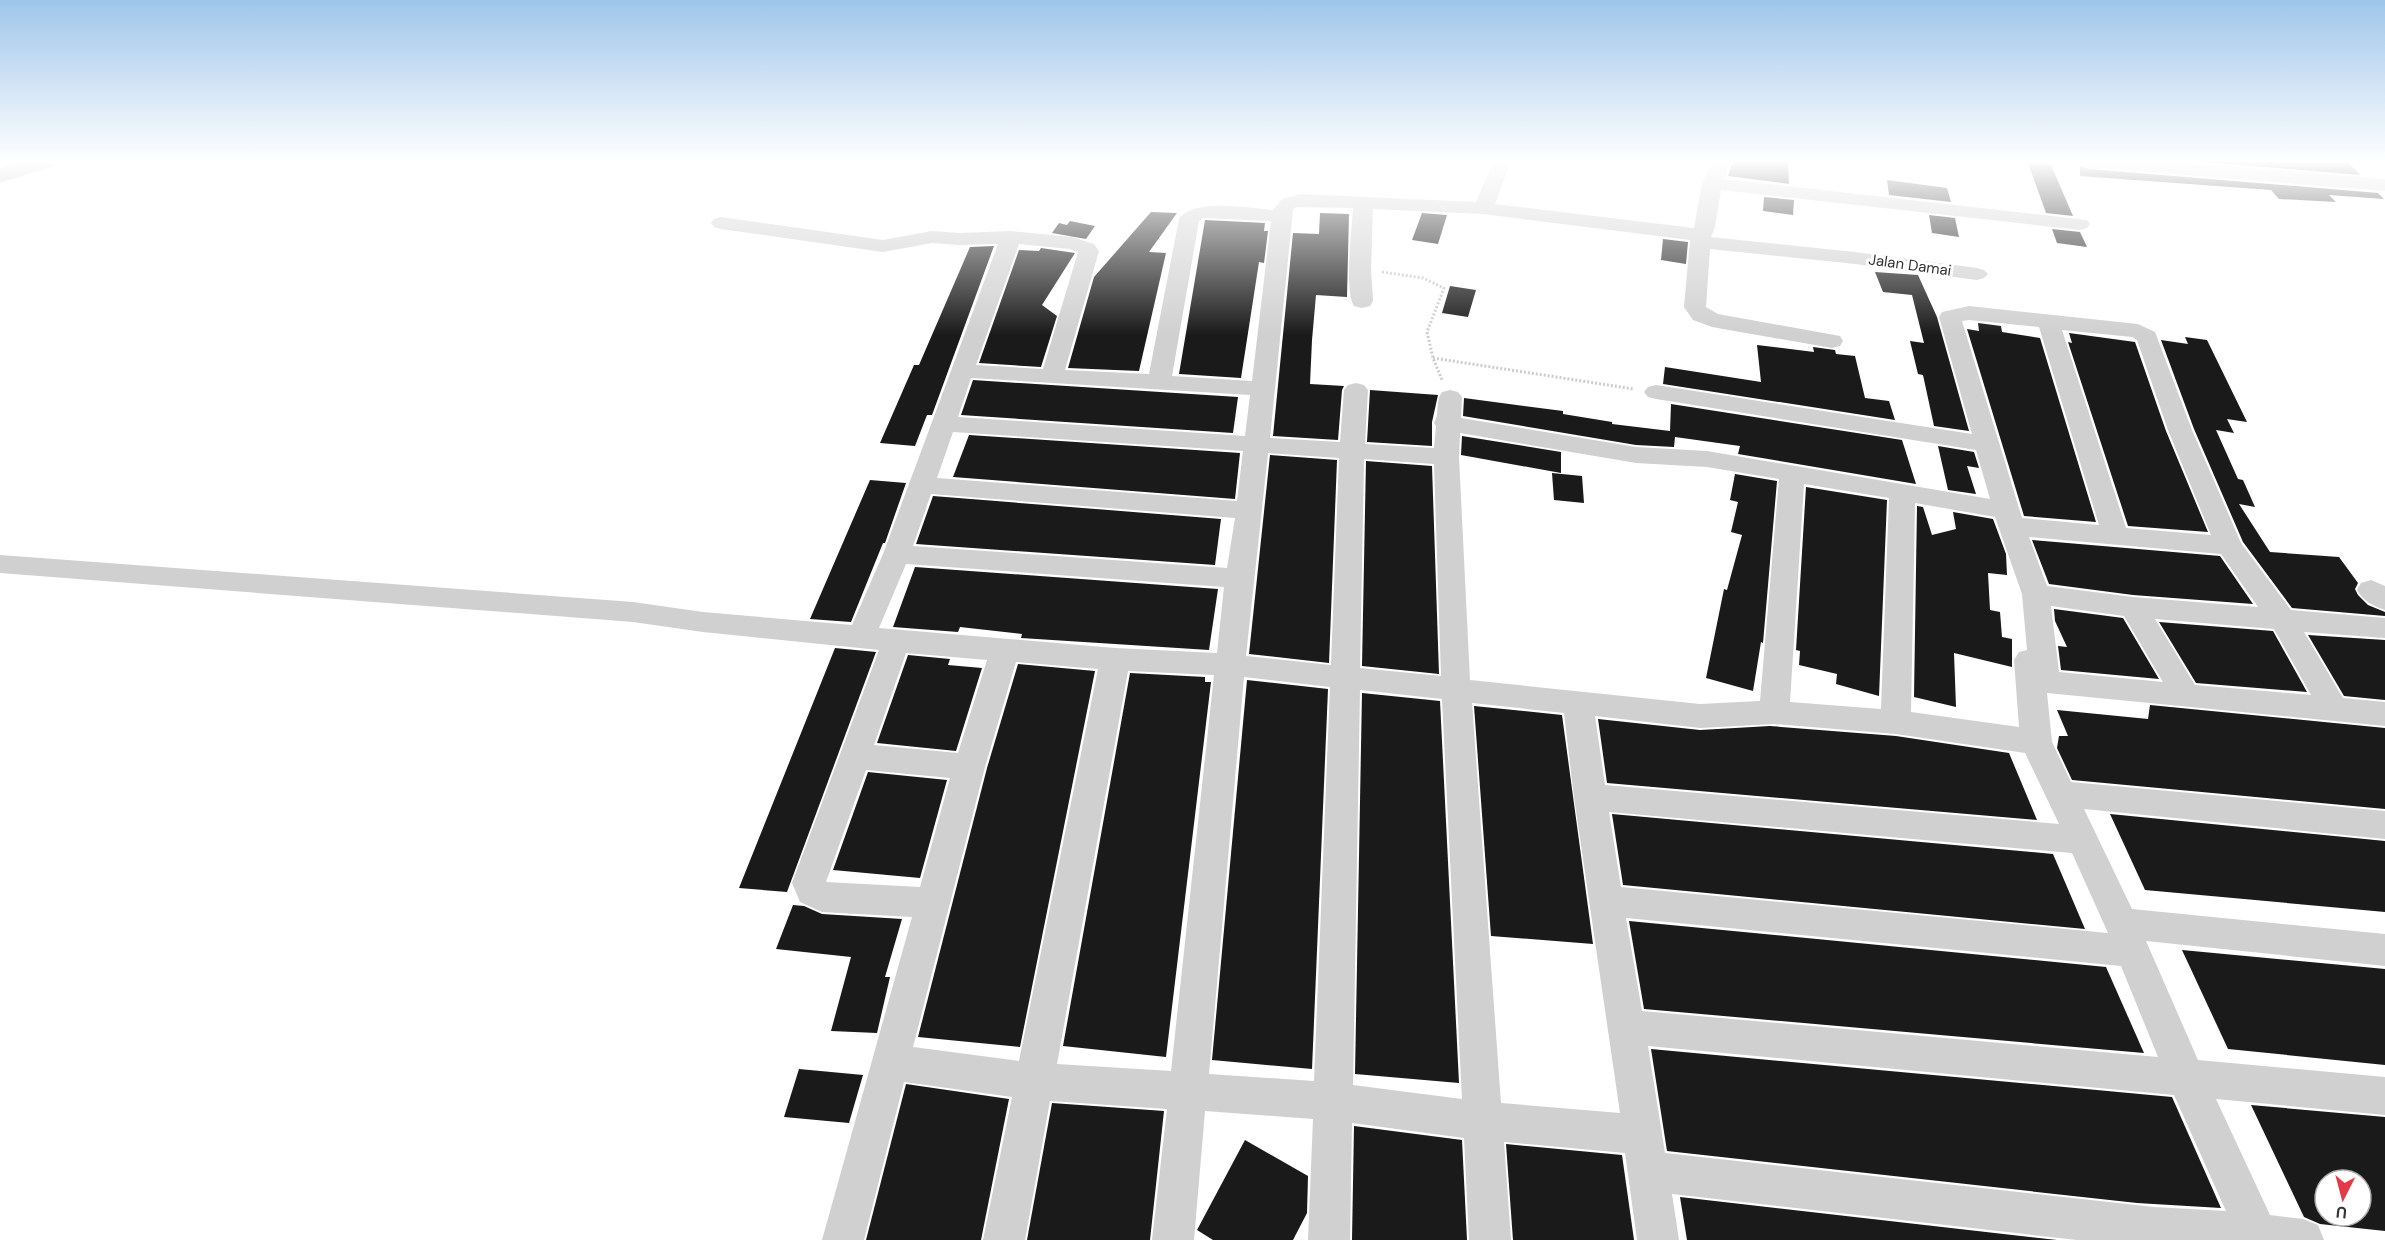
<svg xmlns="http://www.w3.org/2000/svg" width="2385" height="1240" font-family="'DM Sans',sans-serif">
<rect width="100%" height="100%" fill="#fff"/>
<g fill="#1a1a1a" fill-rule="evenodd">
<polygon points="1733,161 1788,161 1789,184 1728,176"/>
<polygon points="2192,161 2349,163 2360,175"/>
<polygon points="2028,163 2051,165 2073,216 2046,213"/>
<polygon points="2080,166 2089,169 2378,193 2384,199 2329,195 2336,202 2279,199 2271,190 2080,176"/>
<polygon points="1887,180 1947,188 1951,202 1889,195"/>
<polygon points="1764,197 1794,200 1793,215 1763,211"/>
<polygon points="1151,212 1177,213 1149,252 1166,253 1139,371 1068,368 1094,277"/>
<polygon points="1320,213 1349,214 1347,297 1316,295 1312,340 1310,384 1344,386 1342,390 1338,440 1273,436 1293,233 1319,234"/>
<polygon points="1422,213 1447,215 1438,244 1412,240"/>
<polygon points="1929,215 1955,218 1959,237 1932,233"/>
<polygon points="1205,220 1265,223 1264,231 1268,231 1264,263 1259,262 1241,378 1179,374"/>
<polygon points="1070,221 1095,226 1086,239 1052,233 1059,223 1067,225"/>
<polygon points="2052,229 2080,232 2087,247 2057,243"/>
<polygon points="1663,239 1688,242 1686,264 1661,260"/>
<polygon points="994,246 932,415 927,415 915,446 880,443 914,365 919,365 970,247"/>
<polygon points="1041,248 1075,253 1042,305 1057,316 1041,367 979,363 1019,250 1039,251"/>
<polygon points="1875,272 1918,275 1937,317 1969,431 1934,426 1923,375 1918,374 1910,341 1924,343 1912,295 1883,292"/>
<polygon points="1450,286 1476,290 1468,317 1442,313"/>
<polygon points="1978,323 2001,326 2002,332 2040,338 2096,522 2024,516 1967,329 1979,331"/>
<polygon points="2069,333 2135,342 2166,431 2208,532 2128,526 2068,342 2072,343"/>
<polygon points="2185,337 2207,340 2247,422 2227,419 2234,433 2216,430 2238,479 2243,480 2255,507 2239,504 2270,552 2339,557 2358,583 2355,589 2358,595 2368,605 2385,612 2385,616 2292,608 2243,542 2194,429 2161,340 2188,344"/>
<polygon points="1757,345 1814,352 1813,347 1835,350 1836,354 1855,356 1865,398 1889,401 1895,420 1663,384 1665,367 1761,382"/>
<polygon points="973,380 1238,397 1233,433 961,415"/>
<polygon points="1370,390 1438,395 1432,422 1432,446 1367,442"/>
<polygon points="1464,398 1563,411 1563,414 1612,422 1612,424 1670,431 1671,404 1902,440 1916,484 1738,454 1740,446 1675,437 1674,447 1636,445 1463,416"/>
<polygon points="969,435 1240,453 1235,499 953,477"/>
<polygon points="1462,436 1561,452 1561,473 1461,455"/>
<polygon points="1938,446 1974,452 1979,468 1967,466 1976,494 1948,490"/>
<polygon points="1270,455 1337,460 1329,663 1249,654"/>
<polygon points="1366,461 1432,466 1439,674 1362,666"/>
<polygon points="1552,473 1582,476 1584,503 1554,500"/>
<polygon points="1735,474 1777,481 1763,643 1761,642 1753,691 1706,678 1724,589 1727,590 1742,535 1731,532 1738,502 1730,500"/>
<polygon points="870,480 906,483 885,543 883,543 851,622 810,619"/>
<polygon points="1806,487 1887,500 1879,696 1836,684 1837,674 1799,665 1800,651 1796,650"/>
<polygon points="933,496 1221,519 1215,565 916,544"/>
<polygon points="1917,506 1923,507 1932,535 1956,529 1953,512 1993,519 2006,554 2007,575 1988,573 1990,610 2000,612 2002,637 2012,639 2012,667 1954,653 1956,707 1914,697"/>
<polygon points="2032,540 2220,556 2253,604 2133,595 2049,584"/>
<polygon points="915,567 1218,589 1209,650 1021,638 1022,634 960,627 958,632 893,627"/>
<polygon points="2054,609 2123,618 2159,679 2061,670 2058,646 2067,647 2055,621"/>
<polygon points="2159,622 2273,631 2307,692 2196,683"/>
<polygon points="2308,635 2385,640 2385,700 2344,696"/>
<polygon points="835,648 876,652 787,892 739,888"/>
<polygon points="908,655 950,659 948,665 982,668 956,751 877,743"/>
<polygon points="1018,664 1095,671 1020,1047 918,1037 987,768"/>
<polygon points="1130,673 1205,677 1205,682 1211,682 1166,1057 1063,1046"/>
<polygon points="1247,680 1328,689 1312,1069 1212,1060"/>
<polygon points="1362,693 1440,701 1459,1083 1355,1074"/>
<polygon points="2150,705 2385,728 2385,809 2072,780 2057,748 2059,736 2068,736 2057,710 2148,719"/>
<polygon points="1474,706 1562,715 1593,944 1491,936"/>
<polygon points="1598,719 1700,730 1770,726 1896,736 2009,753 2037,820 1607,783"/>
<polygon points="868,772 947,780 920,878 833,870"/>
<polygon points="1612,814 2053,854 2085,929 1623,885"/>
<polygon points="2110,814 2385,841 2385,912 2145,890"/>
<polygon points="793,905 804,906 822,914 902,919 885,977 890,977 877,1033 831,1031 851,957 776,949"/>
<polygon points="1629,921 2106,967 2144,1053 1644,1009"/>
<polygon points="2182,950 2385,969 2385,1065 2228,1049"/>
<polygon points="1651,1049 2172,1097 2221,1208 2137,1203 1667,1151"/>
<polygon points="799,1069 863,1075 849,1123 784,1117"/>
<polygon points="906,1084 1009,1099 981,1240 866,1240"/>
<polygon points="1052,1103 1164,1111 1150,1240 1027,1240"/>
<path d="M2251,1105L2385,1117V1231L2320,1224L2304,1217ZM2325,1180H2361V1216H2325Z"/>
<polygon points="1354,1126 1462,1140 1467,1240 1352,1240"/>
<polygon points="1245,1140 1308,1176 1307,1213 1293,1240 1213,1240 1197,1230"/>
<polygon points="1506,1144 1622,1155 1634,1240 1513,1240"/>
<polygon points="1680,1197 2057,1240 1687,1240"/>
</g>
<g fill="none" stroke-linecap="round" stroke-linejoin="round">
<g stroke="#cdcdcd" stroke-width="3" stroke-dasharray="2 2" stroke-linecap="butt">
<polyline points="1382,272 1423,278 1444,288 1427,332 1433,358 1442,380"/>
<polyline points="1433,358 1634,389"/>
</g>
<g fill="#d0d0d0" fill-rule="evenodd">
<path d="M1493,161H1511L1495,204L1694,228L1702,183L1713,161H1731L1724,179L2087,220L2090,224L2087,228L2080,230L1721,190L1715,227L1711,237L1855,252L1977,268L1984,270L1988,274L1984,278L1977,280L1855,264L1710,249L1706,307L1718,314L1840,336L1843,341L1840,346L1832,348L1712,327L1693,320L1684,307L1690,240L1483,214L1373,209L1371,269L1373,301L1370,306L1362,308L1354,306C1344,291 1352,228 1353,208L1296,207L1293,210L1270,438L1340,442L1344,390L1348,385L1356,383L1364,385L1368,390L1365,444L1434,448L1436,426L1434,423C1440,414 1435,401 1442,392L1450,390L1458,392L1462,397L1461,418L1636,447L1707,451L1990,499L1976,450L1656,399L1648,397L1644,392L1648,387L1656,385L1972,434L1939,317L1942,312L1969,306L2138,324L2155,332L2192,430L2241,543L2291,610L2385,618V638L2304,632L2343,698L2385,702V726L2047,693L2052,742L2071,782L2385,811V839L2084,809L2132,909L2385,934V966L2146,941L2198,1060L2385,1077V1115L2216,1099L2270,1215L2303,1219L2318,1225L2324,1240H2077L1672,1194L1679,1240H1637L1625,1153L1504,1142L1511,1240H1469L1464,1138L1352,1123L1350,1240H1308L1313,1119L1205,1111L1194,1240H1152L1167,1109L1050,1101L1025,1240H983L1012,1097L904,1082L864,1240H822L912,917L822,912L800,902L792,883L879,650L703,632L633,622L0,573V555L633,602L703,612L852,625L883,554L998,244L959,245L932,243L883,252L721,229L714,227L711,223L714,219L721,217L883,240L932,231L959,233L1011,231L1072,237L1094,244L1099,251L1065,370L1149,374L1179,219C1194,198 1249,208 1273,210L1282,199L1301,194L1476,202ZM1203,218L1271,221L1252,381L1172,376L1199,221ZM1019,244L1069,249L1078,252L1043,369L976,365ZM1969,320L2039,327L2099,525L2022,518L1962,321ZM2062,330L2132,337L2137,340L2168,430L2211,535L2126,528ZM971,378L1250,395L1245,436L958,417ZM953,432L1243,451L1237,501L937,478ZM1460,433L1636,463L1707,467L1779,479L1760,701L1700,704L1470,680L1459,457ZM1268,453L1339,458L1331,665L1246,656ZM1364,459L1434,464L1441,676L1360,668ZM1804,484L1889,498L1881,709L1790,702ZM931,494L1235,518L1227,568L913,546ZM1915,503L1995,517L2022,594L2027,650L2019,652L2014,660L2019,727L1911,712ZM2029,537L2221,554L2258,607L2133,597L2047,586ZM906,564L1224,587L1217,653L1115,648L879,628ZM2051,606L2124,616L2163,682L2059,672ZM2155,619L2274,629L2311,695L2195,685ZM906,653L987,660L958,753L874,745ZM1016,662L1098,669L1019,1061L913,1047L985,767ZM1128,671L1214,675L1171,1071L1057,1064ZM1244,677L1330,687L1314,1081L1209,1074ZM1360,690L1442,699L1462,1099L1353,1085ZM1472,703L1564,713L1574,797L1620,1113L1501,1103ZM1595,716L1700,728L1774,724L1896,734L2025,753L2059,824L1605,785ZM866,770L950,778L920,887L826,882ZM1609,812L2072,853L2108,933L1621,887ZM1626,918L2121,966L2158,1057L1642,1011ZM1648,1046L2174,1095L2226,1211L2154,1207L1665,1153Z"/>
<polygon points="2080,161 2161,161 2385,179 2385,191 2089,167 2082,165"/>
<path d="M2371,580L2385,586V610C2373,606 2363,601 2357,590L2361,583Z"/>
</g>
<polygon fill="#ababab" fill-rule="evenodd" points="23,161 56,161 53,166 0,183 0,169"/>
</g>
<linearGradient id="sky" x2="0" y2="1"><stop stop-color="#9ec6ea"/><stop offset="0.48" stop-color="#fff"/><stop offset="1" stop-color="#fff" stop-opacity="0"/></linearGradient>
<rect width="2385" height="335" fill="url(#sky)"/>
<g text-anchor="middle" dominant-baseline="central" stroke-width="6" stroke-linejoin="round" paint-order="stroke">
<g font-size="15" fill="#333" stroke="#fff">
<text transform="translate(1910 265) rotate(8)">Jalan Damai</text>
</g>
</g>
<g transform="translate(2343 1198) rotate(186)"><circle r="28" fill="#ffffff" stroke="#adadad" stroke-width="1.5"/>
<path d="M0-4.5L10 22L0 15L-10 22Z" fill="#e63946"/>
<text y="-9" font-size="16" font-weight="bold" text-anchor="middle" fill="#333333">U</text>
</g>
</svg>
